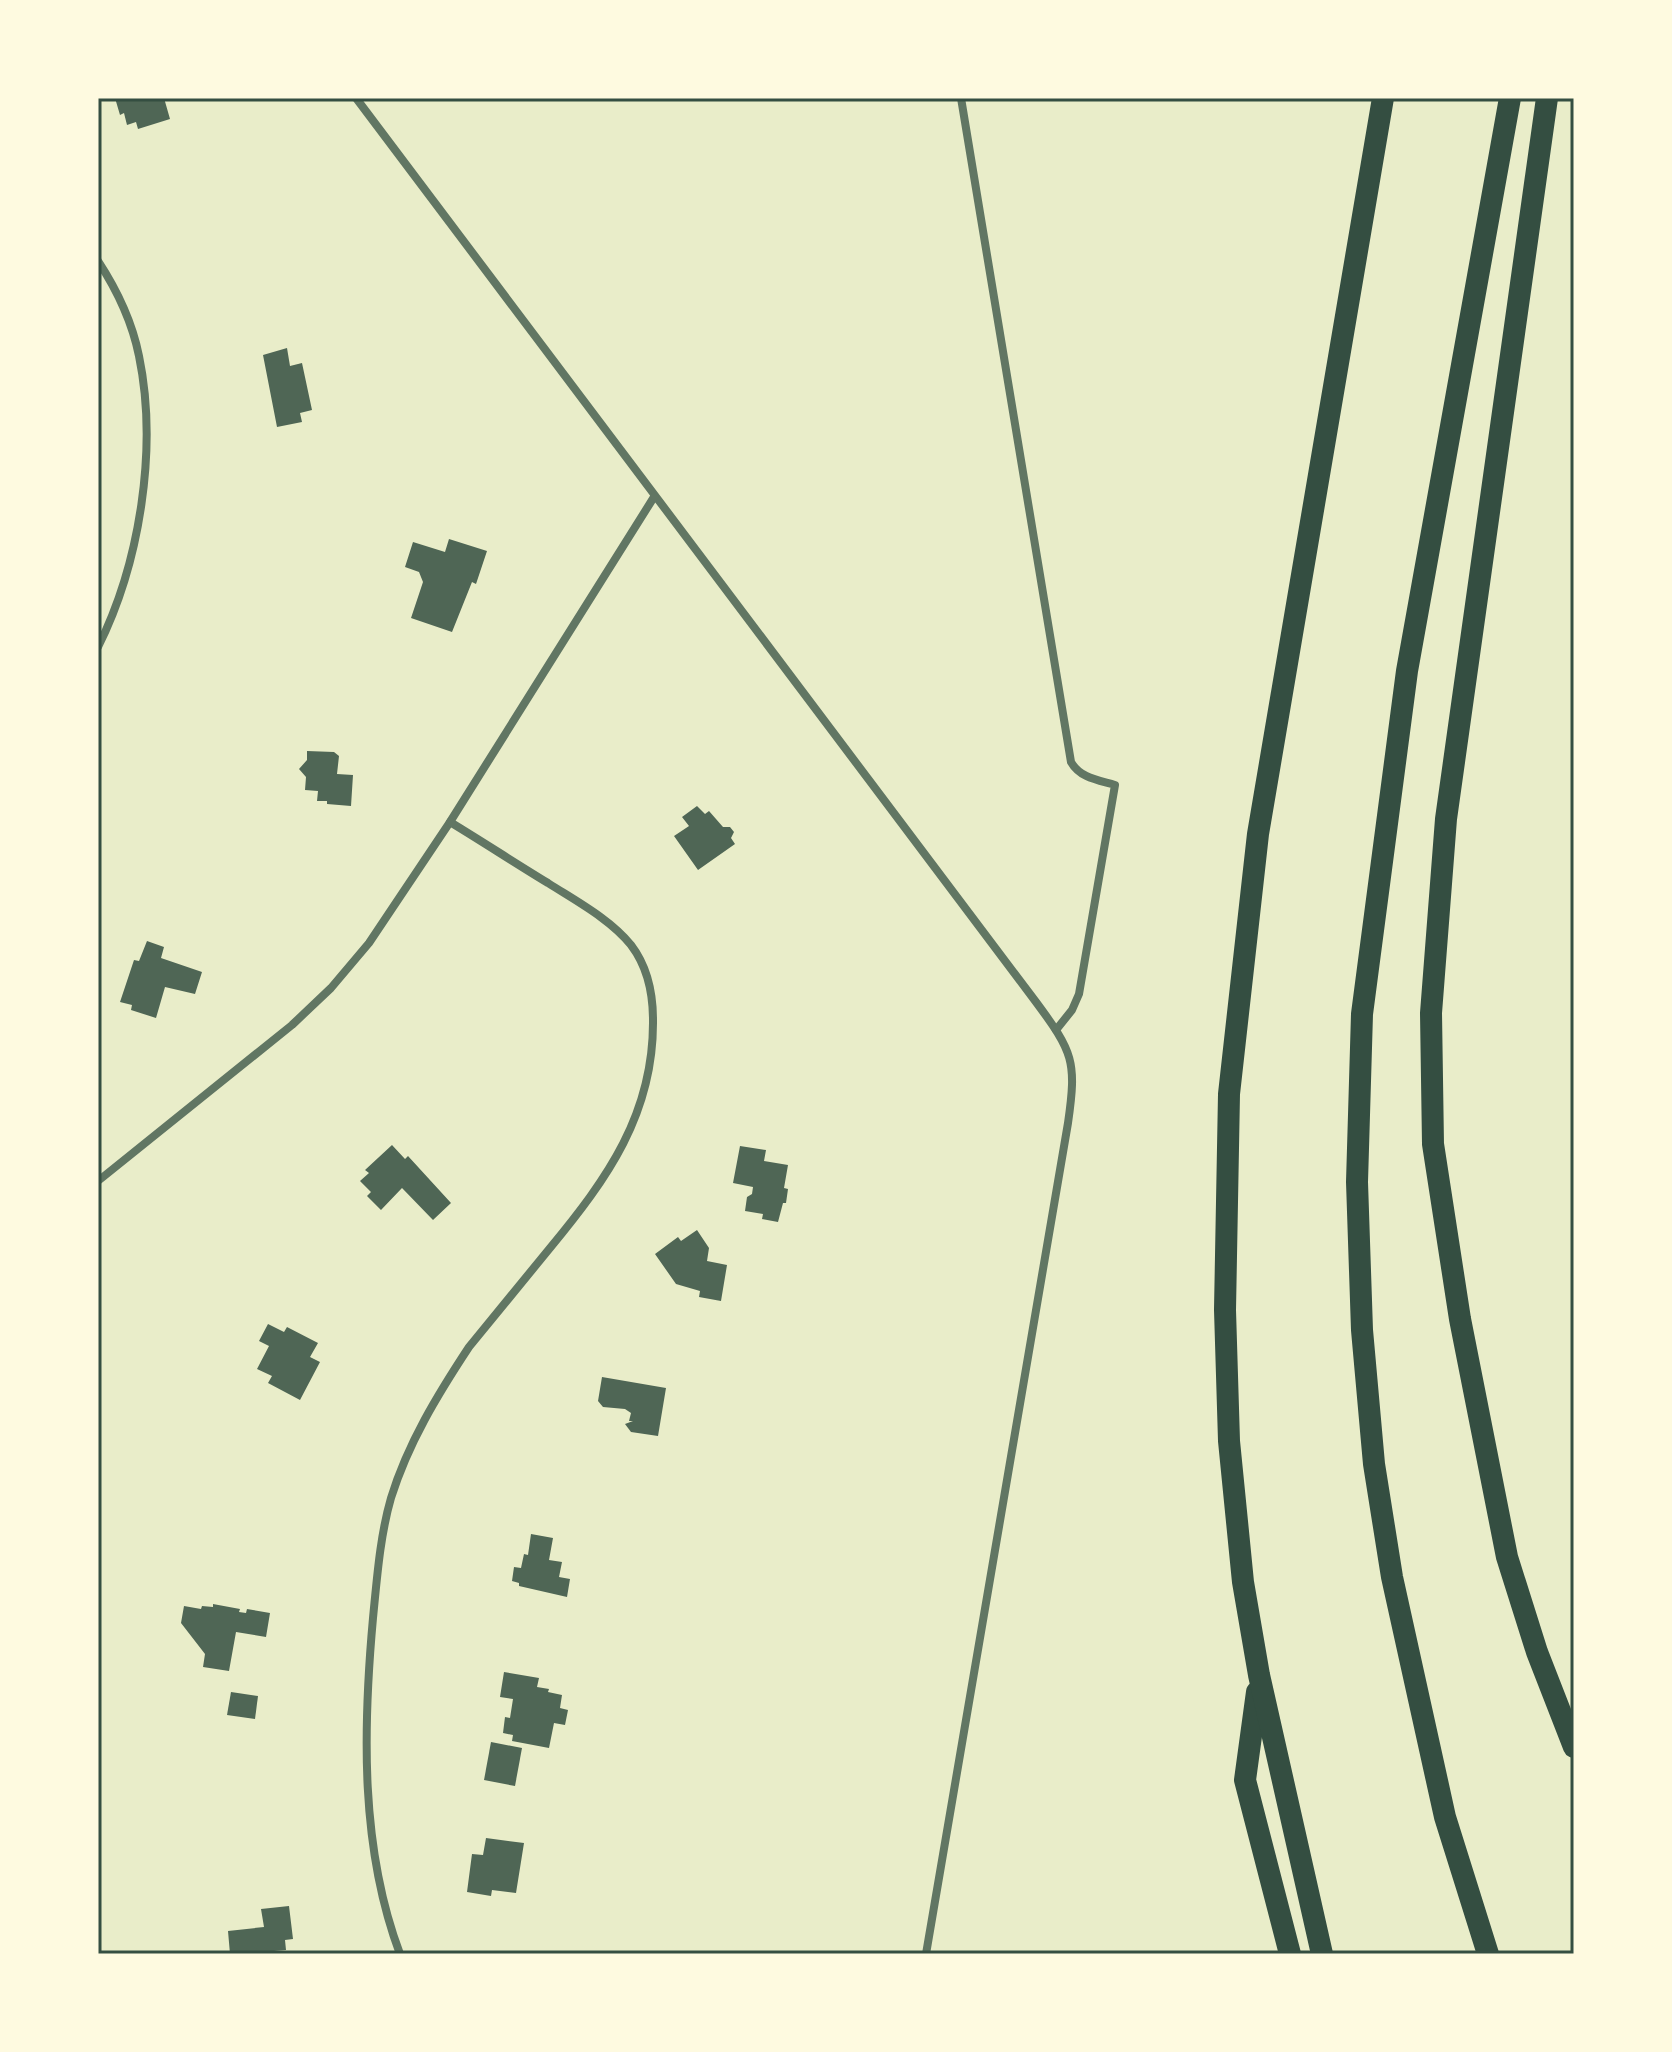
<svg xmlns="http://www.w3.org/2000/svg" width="1672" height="2052" font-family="Commissioner,sans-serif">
<rect width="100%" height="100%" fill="#e9edc9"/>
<g fill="#4f6655">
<polygon points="115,98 164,98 170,119 138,129 136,122 127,125 124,113 120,115"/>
<polygon points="287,348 290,366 302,363 312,410 300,413 302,422 277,427 263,355"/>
<polygon points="449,539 487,551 476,584 472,582 452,632 411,618 423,582 419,572 405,567 413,542 445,552"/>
<polygon points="307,751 334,752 339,756 337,774 353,775 351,806 327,804 327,801 317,801 318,791 305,790 306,777 299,769 307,760"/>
<polygon points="697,806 705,814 709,811 723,827 730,827 734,832 731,838 735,844 698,870 674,836 689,826 682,817"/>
<polygon points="147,941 164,947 161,958 202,972 195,994 165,987 156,1018 131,1010 132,1005 120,1002 134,960 139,961"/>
<polygon points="392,1145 405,1159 408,1156 451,1203 433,1220 402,1188 381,1210 367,1196 371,1192 360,1181 369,1173 365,1170"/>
<polygon points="740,1146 766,1150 764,1161 788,1165 784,1188 788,1189 786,1203 783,1203 778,1222 762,1219 763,1214 745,1211 747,1197 752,1194 753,1187 733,1183"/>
<polygon points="697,1230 709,1248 707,1261 727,1265 721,1301 699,1297 700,1291 676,1284 655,1254 678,1237 681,1241"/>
<polygon points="268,1324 284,1332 287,1327 318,1343 310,1357 320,1362 300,1400 268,1383 272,1376 257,1369 269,1346 259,1341"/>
<polygon points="602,1377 666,1388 658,1436 631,1432 625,1424 633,1421 629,1421 631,1413 625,1409 603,1407 598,1401"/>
<polygon points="531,1534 553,1538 549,1560 562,1562 559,1577 570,1579 567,1597 519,1586 519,1583 512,1581 514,1567 521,1568 524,1554 528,1555"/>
<polygon points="213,1604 240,1609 239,1612 246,1613 247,1609 270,1613 266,1637 236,1632 229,1671 203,1667 205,1654 181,1623 184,1606 201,1609 202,1606 213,1607"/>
<polygon points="504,1672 539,1678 537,1687 549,1689 548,1692 562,1695 560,1708 568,1710 565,1725 554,1723 549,1748 512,1741 513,1735 503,1733 505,1717 510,1718 513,1699 500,1697"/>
<polygon points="231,1692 258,1696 255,1719 227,1715"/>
<polygon points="491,1742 522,1748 515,1786 484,1780"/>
<polygon points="486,1838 524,1843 516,1893 492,1890 491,1896 467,1892 472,1854 483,1855"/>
<polygon points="289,1906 293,1939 285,1940 286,1950 274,1951 274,1954 230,1954 228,1931 264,1927 261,1909"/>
</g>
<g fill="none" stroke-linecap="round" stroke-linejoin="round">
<g stroke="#617663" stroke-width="8">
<path d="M356,98L1036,1002C1073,1052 1077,1061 1068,1123L926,1954"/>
<path d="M961,98L1071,762C1080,778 1098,780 1115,785L1079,994L1072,1010L1056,1030"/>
<path d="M98,261C117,290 132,321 139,356C158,448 140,563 98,647"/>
<polyline points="98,1181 292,1025 331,988 369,943 450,822 654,497"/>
<path d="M400,1954C360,1848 363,1728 373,1618C377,1578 380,1536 391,1498C408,1443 438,1394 469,1347C496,1314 523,1281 550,1248C607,1179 654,1114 653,1020C653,994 647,966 631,945C610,919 576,901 548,883C515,863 483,842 450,822"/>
</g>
<g stroke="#344e41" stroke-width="22">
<polyline points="1547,98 1446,819 1431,1013 1433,1144 1460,1319 1507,1557 1537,1652 1574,1747"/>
<polyline points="1257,1692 1245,1780 1290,1954"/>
<polyline points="1322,1954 1259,1675 1243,1582 1229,1441 1225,1310 1229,1094 1258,834 1383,98"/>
<polyline points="1488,1954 1445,1817 1392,1577 1374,1464 1362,1330 1357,1182 1362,1014 1407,671 1510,98"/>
</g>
</g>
<rect width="1672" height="2052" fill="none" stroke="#fefae0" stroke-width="200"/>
<rect x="100" y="100" width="1472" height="1852" fill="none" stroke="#344e41" stroke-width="3"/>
</svg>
